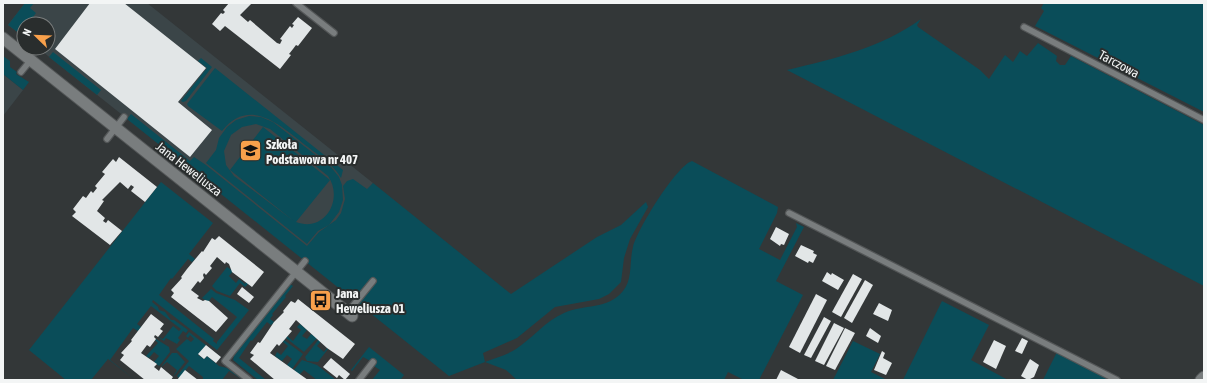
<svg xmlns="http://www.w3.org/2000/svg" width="1207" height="383" font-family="'Asap Condensed',sans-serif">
<rect width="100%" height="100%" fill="#333738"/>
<g fill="#3b4548">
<polygon points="25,3 147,3 373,183 309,263 38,48 48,48 48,24 24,24 24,37 8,25"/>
<polygon points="3,74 23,90 3,116"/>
</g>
<g fill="#0a4d59" fill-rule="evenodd">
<polygon points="25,3 34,3 30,8 36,13 33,17 42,24 24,24 24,37 8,25"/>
<polygon points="1044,3 1204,3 1204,112 1035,26 1044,11 1041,8"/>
<path d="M921,19L917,25L918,27L980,70L989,79L1005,55L1013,62L1020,51L1027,56L1038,43L1057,56L1056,61L1060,65H1065L1071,56L1204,125V286L787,70C833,59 881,48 921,19Z"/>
<polygon points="53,52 101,90 97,95 49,57"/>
<polygon points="3,56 10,61 10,67 17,72 16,74 29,82 23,90 3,74"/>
<polygon points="201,58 212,67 186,101 183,102 181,101 207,68 198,61"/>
<path d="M215,68L343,170L341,178C334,165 319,156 308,147C282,127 250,95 222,131L188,106L187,104Z"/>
<path d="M131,114L190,161L194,157L206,165L307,246L319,232L336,220L341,213L345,199L343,186L347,181L353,179L367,189L373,183L511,294L597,237L621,225L646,202L648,207L630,239L624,258L621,282L609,294L599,299L555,307L517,338L483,353L485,362C495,358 507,355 516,349C533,338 545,321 564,313C583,304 608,310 623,291C633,279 629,262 633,247C637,230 676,166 692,161L778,207L777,213L759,249L780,260L797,227L796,223L804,227L776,281L803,295L759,380H744L728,372L724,380H517L506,370L485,362L449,376L127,119Z"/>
<path d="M249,116L261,117L273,122L331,167L339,177L342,185L343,200L339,212L329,225L318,231L307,244L206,163L216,150L219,138L227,127L236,120ZM256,124L270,129L328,176C344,199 325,233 296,222L330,180L263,127L230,170L295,222L234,176L226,165L224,151L231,135L242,127Z"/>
<polygon points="161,182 213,223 189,254 195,259 192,262 188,259 172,279 171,278 159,295 214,339 213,341 217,344 217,342 237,317 212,297 208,302 202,298 211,289 216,293 235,300 249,310 217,350 153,300 152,302 158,307 159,310 165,312 171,320 174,320 188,330 186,333 183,331 178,338 180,340 177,344 166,338 164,341 158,337 163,339 173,326 179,331 181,329 151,306 137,324 141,327 138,331 133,328 110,360 135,380 108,359 91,380 66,380 29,350"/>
<polygon points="227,267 233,271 229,276 236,283 239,279 245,284 246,282 248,284 245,287 240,283 230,296 217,291 212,286"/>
<polygon points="290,284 293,286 285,296 286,297 272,314 273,315 270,319 274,322 271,325 267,322 252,341 251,340 239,358 266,380 258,380 233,360 234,356"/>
<polygon points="942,301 989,325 971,360 1008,380 903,380"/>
<polygon points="300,324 307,330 302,336 307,339 311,334 317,338 304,352 286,338 287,336 293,341 301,330 297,327"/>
<polygon points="189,332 221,357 206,345 198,355 204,359 207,356 219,366 227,368 243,380 229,371 222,380 203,380 203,377 189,366 179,378 177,376 189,361 176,349 187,339 191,342 194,339 190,335 188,338 186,336"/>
<polygon points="156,339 169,347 170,352 159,366 154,362 159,356 154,352 149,358 146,356 158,343 155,340"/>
<polygon points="319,339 321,341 317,346 324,352 327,348 328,349 318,362 307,361 305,357"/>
<polygon points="284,340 303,354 292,369 287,365 292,359 287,355 282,361 275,356 277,352 281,355 288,346 283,342"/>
<polygon points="853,341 880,354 871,372 887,380 833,380"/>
<polygon points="369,347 404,375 401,379 372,380 380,370 374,366 376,364 363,357 352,371 351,370"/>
<polygon points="1057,352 1110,380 1043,380"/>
<polygon points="172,353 177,353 185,362 173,377 177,370 167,362 161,367"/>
<polygon points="302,360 317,365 336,380 317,380 304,370 299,375 294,370"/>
</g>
<g fill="#e2e6e7">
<polygon points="90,3 124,3 206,68 178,102 212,130 190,157 55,49"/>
<polygon points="229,3 252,3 240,15 248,22 250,20 277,43 280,44 282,40 280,39 290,26 292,28 294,25 292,24 298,17 312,28 298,46 296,45 293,49 289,54 291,55 280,69 225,26 220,31 212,24 221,13 223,14 225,12 223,10"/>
<polygon points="119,157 157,187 145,202 131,191 134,187 131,185 128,189 120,182 102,200 104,201 97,211 105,218 103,221 106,223 108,220 122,231 110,245 72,216 76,212 73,209 83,196 86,198 91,191 93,193 97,188 95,186 105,174 102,172 113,159 116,162"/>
<polygon points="776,227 789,234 784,245 781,244 780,246 770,239"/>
<polygon points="219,236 264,272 252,287 232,272 229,264 226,262 225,264 217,257 210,266 212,268 206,275 204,273 203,275 204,278 200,283 198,281 191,290 199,296 197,298 203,301 205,300 209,301 228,318 216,332 171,297 174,293 171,290 182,278 181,277 187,269 202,251 203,252 212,238 215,240"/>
<polygon points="801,245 814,251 813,253 817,255 813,263 809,261 808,263 795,256"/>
<polygon points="827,272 831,275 832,273 844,280 838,290 822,281"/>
<polygon points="853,274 862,279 841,317 832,312"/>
<polygon points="865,280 873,285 852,323 844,318"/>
<polygon points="242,287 254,297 249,303 237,294"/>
<polygon points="816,294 827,300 800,353 789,347"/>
<polygon points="298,299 355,344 343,359 327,348 296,320 289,329 292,331 279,346 277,344 270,353 308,380 275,380 250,359 254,355 250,353 258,342 260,343 274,322 284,312 283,311 291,301 295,303"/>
<polygon points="879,303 892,310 888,321 873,314"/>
<polygon points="151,314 164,324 160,329 163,331 158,337 155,335 154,337 156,339 150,347 147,345 141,353 157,364 154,367 159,371 161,367 173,377 171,380 145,380 120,360 124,355 121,353 132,341 131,340"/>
<polygon points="824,317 831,321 811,358 804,355"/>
<polygon points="834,323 844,328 824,365 815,361"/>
<polygon points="845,328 855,333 835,370 826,366"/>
<polygon points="870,328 881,336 878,343 866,336"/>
<polygon points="1022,338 1028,341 1022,354 1015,351"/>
<polygon points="994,340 1006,346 996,369 983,362"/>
<polygon points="206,345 221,357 216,363 207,356 204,359 198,354"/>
<polygon points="882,351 885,353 883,358 892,363 886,375 874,370"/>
<polygon points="331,358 350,374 345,380 339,375 337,378 323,367"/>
<polygon points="1030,359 1039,365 1034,377 1028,380 1021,376"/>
<polygon points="185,370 198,380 177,380"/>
<polygon points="781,370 798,379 797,380 776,380"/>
</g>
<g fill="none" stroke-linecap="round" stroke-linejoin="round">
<defs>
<g id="lane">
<polyline points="296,3 334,33"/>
<polyline points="1024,27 1204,120"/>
<polyline points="21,72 30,61"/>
<polyline points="107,139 124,117"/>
<polyline points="789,213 1117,380"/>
<polyline points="296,272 305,261"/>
<polyline points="347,313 373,281"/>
<polyline points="249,380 225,361 296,272"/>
<polyline points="359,380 373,362"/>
</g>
<g id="street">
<polyline points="3,38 352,316"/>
<polyline points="1201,380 1204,377"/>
</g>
</defs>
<use href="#lane" stroke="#535657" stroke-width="8"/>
<use href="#street" stroke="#535657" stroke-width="13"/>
<use href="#lane" stroke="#797d7e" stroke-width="5.5"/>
<use href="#street" stroke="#797d7e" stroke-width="11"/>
</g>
<defs>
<symbol id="school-square" viewBox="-11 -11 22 22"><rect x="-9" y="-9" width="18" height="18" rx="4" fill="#f8a04b" stroke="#292d2d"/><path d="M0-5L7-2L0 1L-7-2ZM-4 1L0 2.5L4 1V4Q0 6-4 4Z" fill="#111"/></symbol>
<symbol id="bus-square" viewBox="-11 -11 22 22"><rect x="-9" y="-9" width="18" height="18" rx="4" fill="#f8a04b" stroke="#292d2d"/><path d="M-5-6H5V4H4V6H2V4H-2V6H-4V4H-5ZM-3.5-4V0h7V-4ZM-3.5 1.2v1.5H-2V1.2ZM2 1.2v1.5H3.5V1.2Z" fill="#111"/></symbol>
</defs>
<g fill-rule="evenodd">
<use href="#school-square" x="238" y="138" width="25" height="25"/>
<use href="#bus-square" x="308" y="288" width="25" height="25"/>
</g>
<g text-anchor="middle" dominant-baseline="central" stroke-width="4" stroke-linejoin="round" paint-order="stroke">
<g font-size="13" fill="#f3f5f5" stroke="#292d2d">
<text transform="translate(1119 64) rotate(28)">Tarczowa</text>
<text transform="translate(189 169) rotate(38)">Jana Heweliusza</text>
</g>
<g font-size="13" font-weight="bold" fill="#f3f5f5" stroke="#292d2d" text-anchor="start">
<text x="266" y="144">Szkoła<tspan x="266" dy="15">Podstawowa nr 407</tspan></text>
<text x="336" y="293">Jana<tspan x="336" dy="15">Heweliusza 01</tspan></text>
</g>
</g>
<rect width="1207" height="383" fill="none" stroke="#f3f5f5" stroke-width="8"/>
<g transform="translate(36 36) rotate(293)"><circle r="19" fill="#292d2d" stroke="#7a7d7d"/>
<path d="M0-3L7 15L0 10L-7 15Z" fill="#f8a04b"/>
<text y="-6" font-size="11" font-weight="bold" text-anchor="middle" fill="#f3f5f5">N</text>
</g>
</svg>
